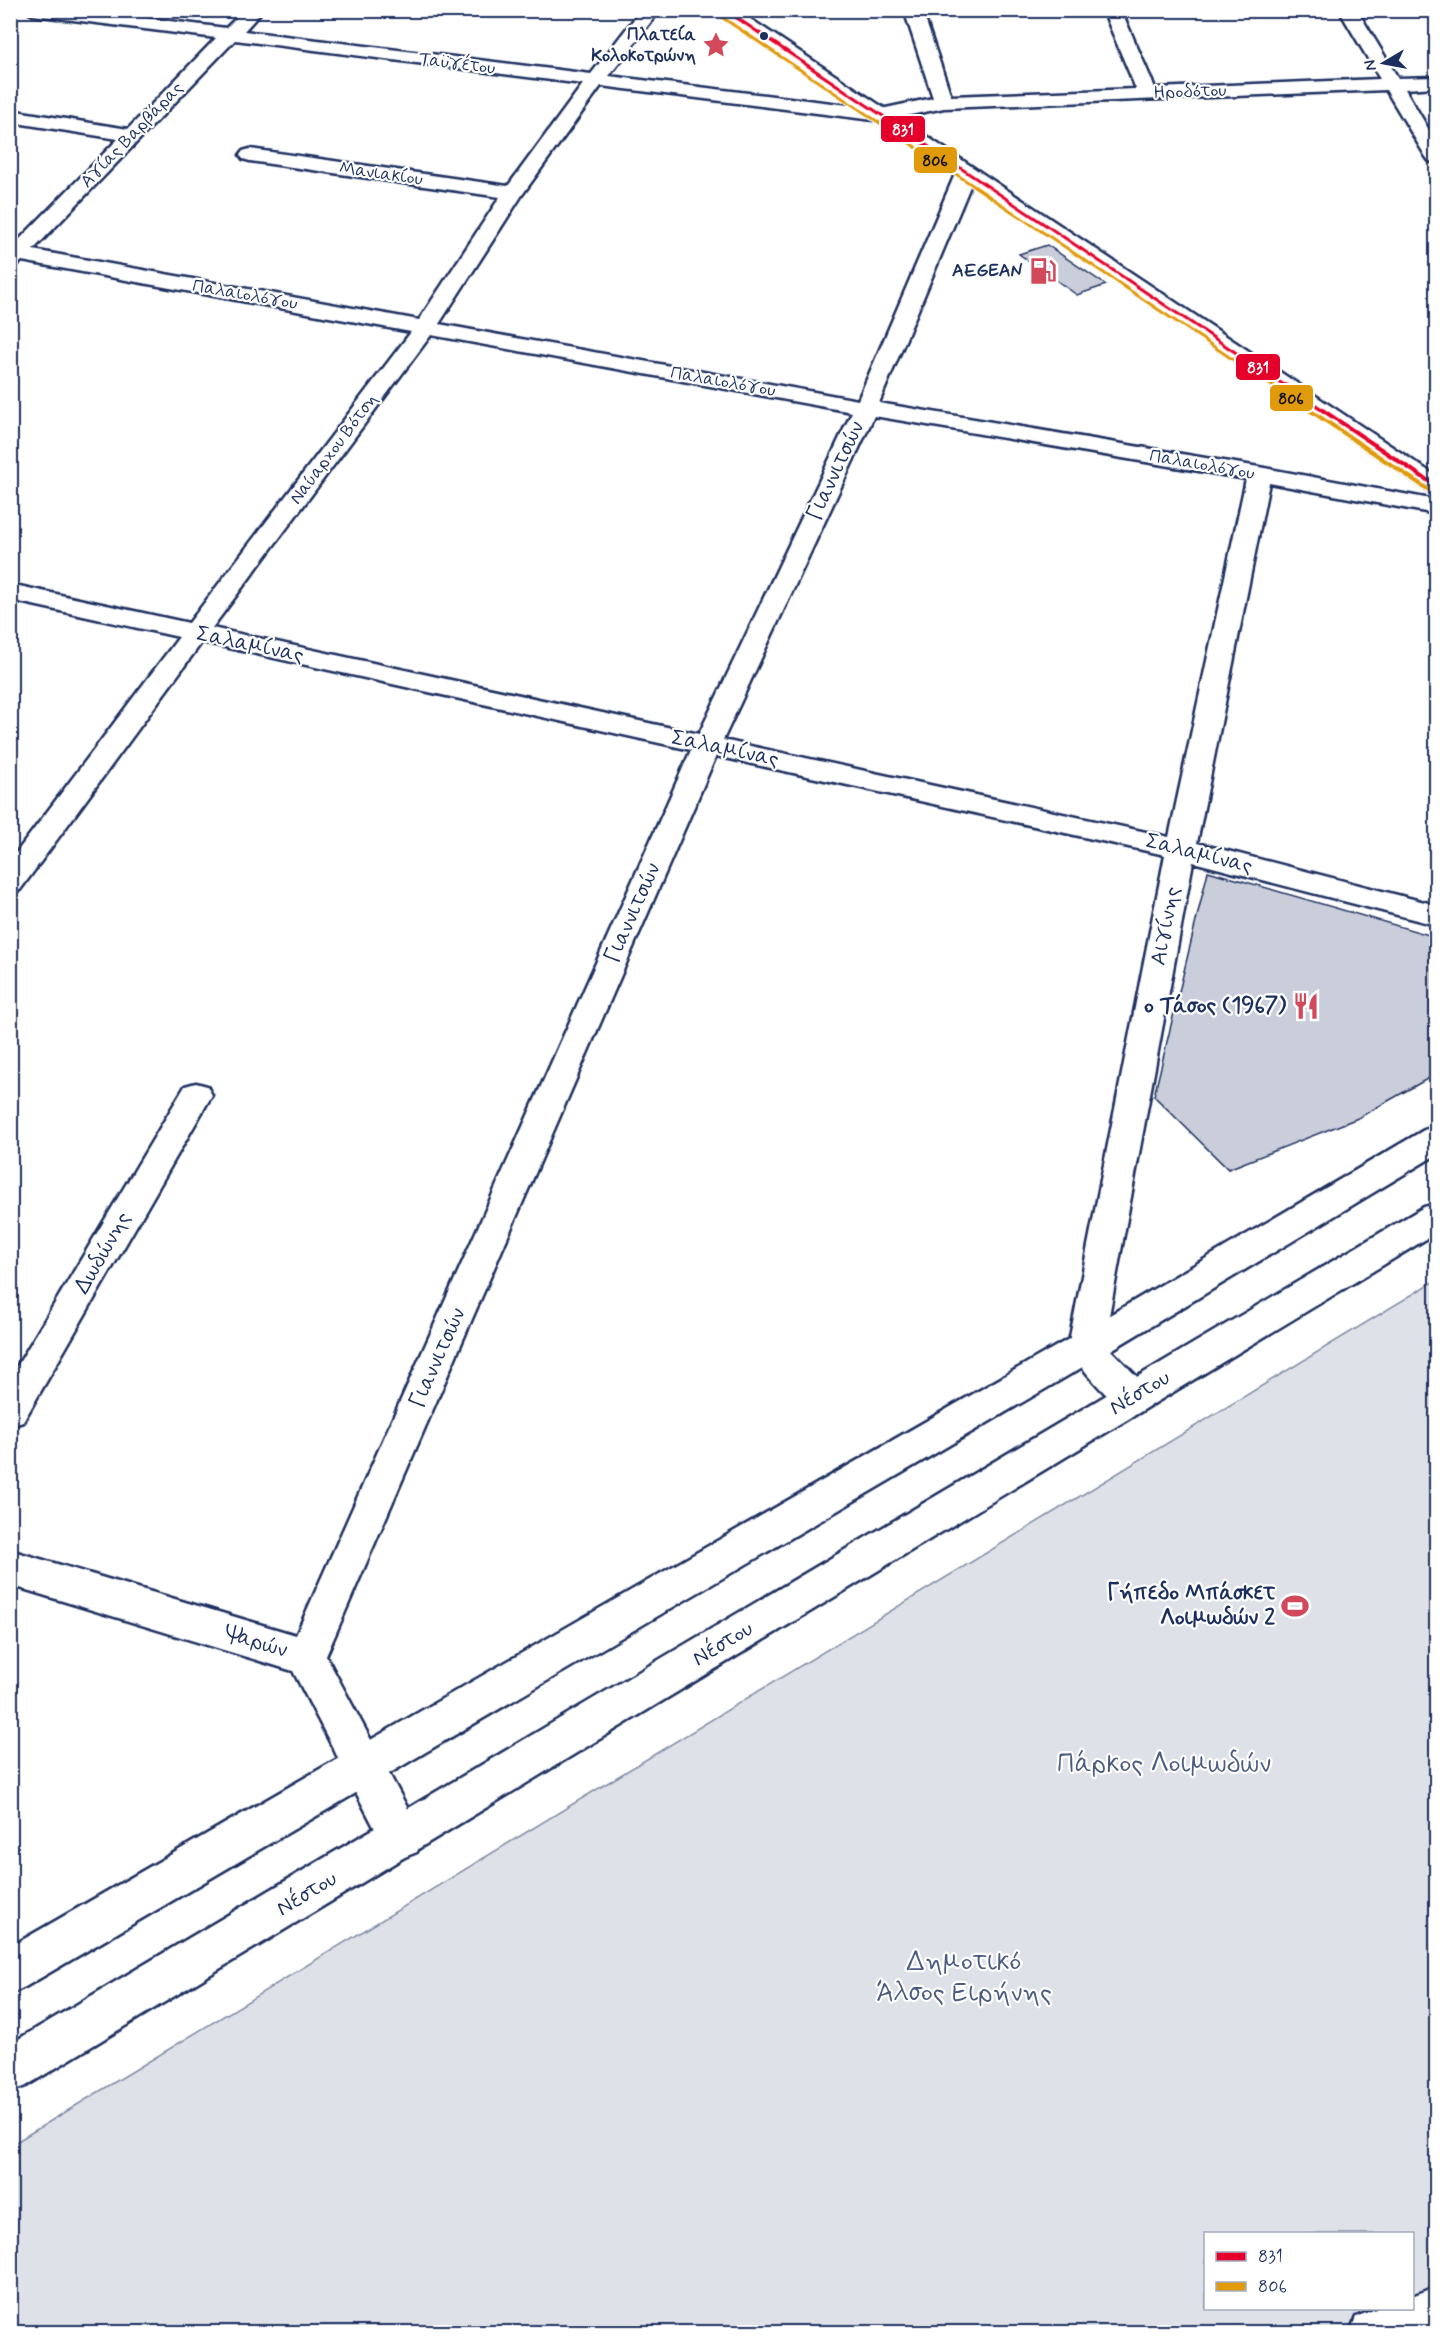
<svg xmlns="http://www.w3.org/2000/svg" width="1447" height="2343" font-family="Mynerve,sans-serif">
<rect width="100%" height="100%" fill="#fff"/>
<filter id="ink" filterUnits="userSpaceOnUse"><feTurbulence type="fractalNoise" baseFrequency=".0167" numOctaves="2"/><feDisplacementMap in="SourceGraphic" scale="12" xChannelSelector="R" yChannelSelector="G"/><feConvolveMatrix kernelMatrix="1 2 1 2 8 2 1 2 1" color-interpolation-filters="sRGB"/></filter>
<g filter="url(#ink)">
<path fill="#dee1e7" stroke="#7c88a2" stroke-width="1.5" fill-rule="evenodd" d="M1436,1280V2332H11V2145ZM1206,2234H1412V2308H1206Z"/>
<g fill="#caceda" stroke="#1b2f5e" stroke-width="1.5">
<polygon points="1047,245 1106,285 1077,295 1019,254"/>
<polygon points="1208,871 1436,937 1436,1074 1358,1118 1228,1169 1154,1096"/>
</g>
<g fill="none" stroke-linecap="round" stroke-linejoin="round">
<defs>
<polygon id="service" points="1436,2287 1436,2328 1426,2332 1350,2332 1356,2317 1378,2308 1412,2308 1412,2296"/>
<g id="minor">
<path d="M24,10H80L226,28L244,10H263L244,31L591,74L641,10H660L609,76L881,109L933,98L904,10H922L951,96L1136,89L1103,10H1121L1155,88L1380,79L1339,10H1357L1398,78L1436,77V87L1405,89L1436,142V163L1429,161L1426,157L1386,90L944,108L881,121L601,86L522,195L439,324L858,400L956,172L959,168H973L976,172L879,403L1259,467L1436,500V514L1269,483L1197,843L1436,905V925L1193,862L1104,1343L1146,1386L1151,1397L1146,1408C1142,1409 1136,1412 1132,1412C1116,1411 1076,1362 1068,1347L1165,855L716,756L326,1656L423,1837L417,1852L402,1858L387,1852L293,1671L10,1585V1550L296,1635L691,750L202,642L20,890L10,893V861L179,637L10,600V584L189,623L411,332L22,261L17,265L10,267V246H13L118,139L10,122V110L128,129L216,38L33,15ZM235,40L583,84L508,186L250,149L243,151L240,155L243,159L250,161L500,197L419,320L33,250ZM431,335L852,412L699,734L212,628ZM874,416L1246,479L1169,837L723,740Z"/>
<polygon points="196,1083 207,1086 212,1095 23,1422 10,1426 10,1378 185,1086"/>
</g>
<g id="tertiary">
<polygon points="715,10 737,10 1436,476 1436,493 1428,491"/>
<polygon points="1436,1126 1436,1155 1098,1358 25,1987 10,1994 10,1947 1074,1336 1424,1130"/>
<polygon points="1436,1204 1436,1233 26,2086 10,2092 10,2044 1424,1207"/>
</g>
</defs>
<use href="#service" stroke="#1b2f5e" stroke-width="5"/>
<use href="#minor" stroke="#1b2f5e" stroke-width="5"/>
<use href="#tertiary" stroke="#1b2f5e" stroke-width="5"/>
<use href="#service" fill="#fff" fill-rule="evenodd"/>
<use href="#minor" fill="#fff" fill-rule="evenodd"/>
<use href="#tertiary" fill="#fff" fill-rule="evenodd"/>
<defs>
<polyline id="bus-1-far1" points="725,10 1287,387"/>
<polyline id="bus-1" points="1285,385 1436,486"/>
<polyline id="bus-2-far1" points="720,16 1274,387"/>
<polyline id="bus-2" points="1272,385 1432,492"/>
</defs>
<use href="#bus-1-far1" stroke="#fff" stroke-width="6"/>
<use href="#bus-1" stroke="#fff" stroke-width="8"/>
<use href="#bus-2-far1" stroke="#fff" stroke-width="6"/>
<use href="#bus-2" stroke="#fff" stroke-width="8"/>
<use href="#bus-1-far1" stroke="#e4002b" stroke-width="3"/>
<use href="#bus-1" stroke="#e4002b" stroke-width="4"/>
<use href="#bus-2-far1" stroke="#e19a09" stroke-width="3"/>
<use href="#bus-2" stroke="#e19a09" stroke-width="4"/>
</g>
</g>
<defs>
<symbol id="sight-bare" viewBox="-9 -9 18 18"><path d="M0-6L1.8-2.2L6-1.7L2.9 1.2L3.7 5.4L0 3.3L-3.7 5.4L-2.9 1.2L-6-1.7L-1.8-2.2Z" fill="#d1495b" stroke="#fff" stroke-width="2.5" paint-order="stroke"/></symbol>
<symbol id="fuel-bare" viewBox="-9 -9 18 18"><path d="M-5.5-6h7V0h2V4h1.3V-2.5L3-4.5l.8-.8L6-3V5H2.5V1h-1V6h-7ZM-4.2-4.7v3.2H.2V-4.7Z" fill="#d1495b" stroke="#fff" stroke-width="2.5" paint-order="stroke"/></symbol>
<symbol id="restaurant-bare" viewBox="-9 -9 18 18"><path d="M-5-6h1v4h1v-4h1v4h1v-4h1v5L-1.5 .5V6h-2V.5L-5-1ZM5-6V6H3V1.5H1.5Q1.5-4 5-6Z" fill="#d1495b" stroke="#fff" stroke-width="2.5" paint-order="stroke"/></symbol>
<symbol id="stadium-bare" viewBox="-9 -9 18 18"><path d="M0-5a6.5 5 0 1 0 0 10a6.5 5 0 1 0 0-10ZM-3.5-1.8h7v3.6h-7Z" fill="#d1495b" stroke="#fff" stroke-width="2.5" paint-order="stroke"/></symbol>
</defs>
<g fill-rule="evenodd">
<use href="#sight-bare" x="697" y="26" width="38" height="38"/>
<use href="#fuel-bare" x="1024" y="252" width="38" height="38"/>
<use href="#restaurant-bare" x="1287" y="987" width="38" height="38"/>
<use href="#stadium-bare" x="1276" y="1587" width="38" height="38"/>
</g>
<circle fill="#1b2f5e" stroke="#fff" stroke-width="2" cx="764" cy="36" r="5"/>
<g text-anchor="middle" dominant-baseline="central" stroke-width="4.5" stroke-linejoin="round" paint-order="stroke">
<g font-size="18" font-weight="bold" fill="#1b2f5e" stroke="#fff" text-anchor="end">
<text x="696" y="35">Πλατεία<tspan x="696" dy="21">Κολοκοτρώνη</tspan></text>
<text x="1023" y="271">AEGEAN</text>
</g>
<g font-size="18" fill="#1b2f5e" stroke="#fff">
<text transform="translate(457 64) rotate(7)">Ταϋγέτου</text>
<text transform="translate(1190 92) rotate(-2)">Ηροδότου</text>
<text transform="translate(132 135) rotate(-46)">Αγίας Βαρβάρας</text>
<text transform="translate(381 174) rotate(8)">Μανιακίου</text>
<text transform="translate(245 295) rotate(10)">Παλαιολόγου</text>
<text transform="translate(723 382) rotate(10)">Παλαιολόγου</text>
<text transform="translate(334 449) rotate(-53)">Ναύαρχου Βότση</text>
<text transform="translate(1202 465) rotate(10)">Παλαιολόγου</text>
</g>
<g font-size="22" fill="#1b2f5e" stroke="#fff">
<text transform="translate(836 471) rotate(-65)">Γιαννιτσών</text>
<text transform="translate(250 645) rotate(12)">Σαλαμίνας</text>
<text transform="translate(725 749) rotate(12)">Σαλαμίνας</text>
<text transform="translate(1199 854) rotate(14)">Σαλαμίνας</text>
<text transform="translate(633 913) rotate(-66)">Γιαννιτσών</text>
<text transform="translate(1166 926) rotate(-79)">Αιγίνης</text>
<text transform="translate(103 1253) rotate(-60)">Δωδώνης</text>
<text transform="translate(438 1358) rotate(-66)">Γιαννιτσών</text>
<text transform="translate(1140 1393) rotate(-31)">Νέστου</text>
<text transform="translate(256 1642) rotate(17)">Ψαρών</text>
<text transform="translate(723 1644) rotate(-31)">Νέστου</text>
<text transform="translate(307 1894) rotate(-31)">Νέστου</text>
</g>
<g font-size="22" font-weight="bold" fill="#1b2f5e" stroke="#fff" text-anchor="end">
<text x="1286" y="1006">ο Τάσος (1967)</text>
<text x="1275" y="1593">Γήπεδο Μπάσκετ<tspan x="1275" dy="25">Λοιμωδών 2</tspan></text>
</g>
<g font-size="27" fill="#4c5c80" stroke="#fff">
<text x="1164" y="1764">Πάρκος Λοιμωδών</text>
<text x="964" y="1962">Δημοτικό<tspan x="964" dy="31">Άλσος Ειρήνης</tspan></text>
</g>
</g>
<g stroke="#fff" stroke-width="2">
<rect x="880" y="115" width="46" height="28" rx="6" fill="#e4002b"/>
<rect x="913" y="146" width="45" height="28" rx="6" fill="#e19a09"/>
<rect x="1235" y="353" width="46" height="28" rx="6" fill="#e4002b"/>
<rect x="1269" y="384" width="45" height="28" rx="6" fill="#e19a09"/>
</g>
<g font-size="16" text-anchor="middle" font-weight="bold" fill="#fff">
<text x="903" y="135">831</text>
<text x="1258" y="373">831</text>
</g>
<g font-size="16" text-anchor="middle" font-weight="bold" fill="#111">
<text x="935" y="166">806</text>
<text x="1291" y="404">806</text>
</g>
<rect width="1447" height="2343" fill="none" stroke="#fff" stroke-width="36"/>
<rect x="18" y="18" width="1411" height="2307" fill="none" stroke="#1b2f5e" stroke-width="2" filter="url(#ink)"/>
<rect x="1204" y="2232" width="210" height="78" fill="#ffffff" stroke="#a4acbf" stroke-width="1.5"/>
<rect x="1216" y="2252" width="30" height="9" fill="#e4002b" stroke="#a4acbf" stroke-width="1.5"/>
<text x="1258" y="2262" font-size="18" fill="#1b2f5e">831</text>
<rect x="1216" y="2282" width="30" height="9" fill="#e19a09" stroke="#a4acbf" stroke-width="1.5"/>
<text x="1258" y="2292" font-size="18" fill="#1b2f5e">806</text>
<g transform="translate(1384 63) rotate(260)" stroke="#ffffff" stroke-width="4.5" paint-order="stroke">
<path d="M0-4.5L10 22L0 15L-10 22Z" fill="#1b2f5e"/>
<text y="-9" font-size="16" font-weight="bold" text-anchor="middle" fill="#1b2f5e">N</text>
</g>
</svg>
